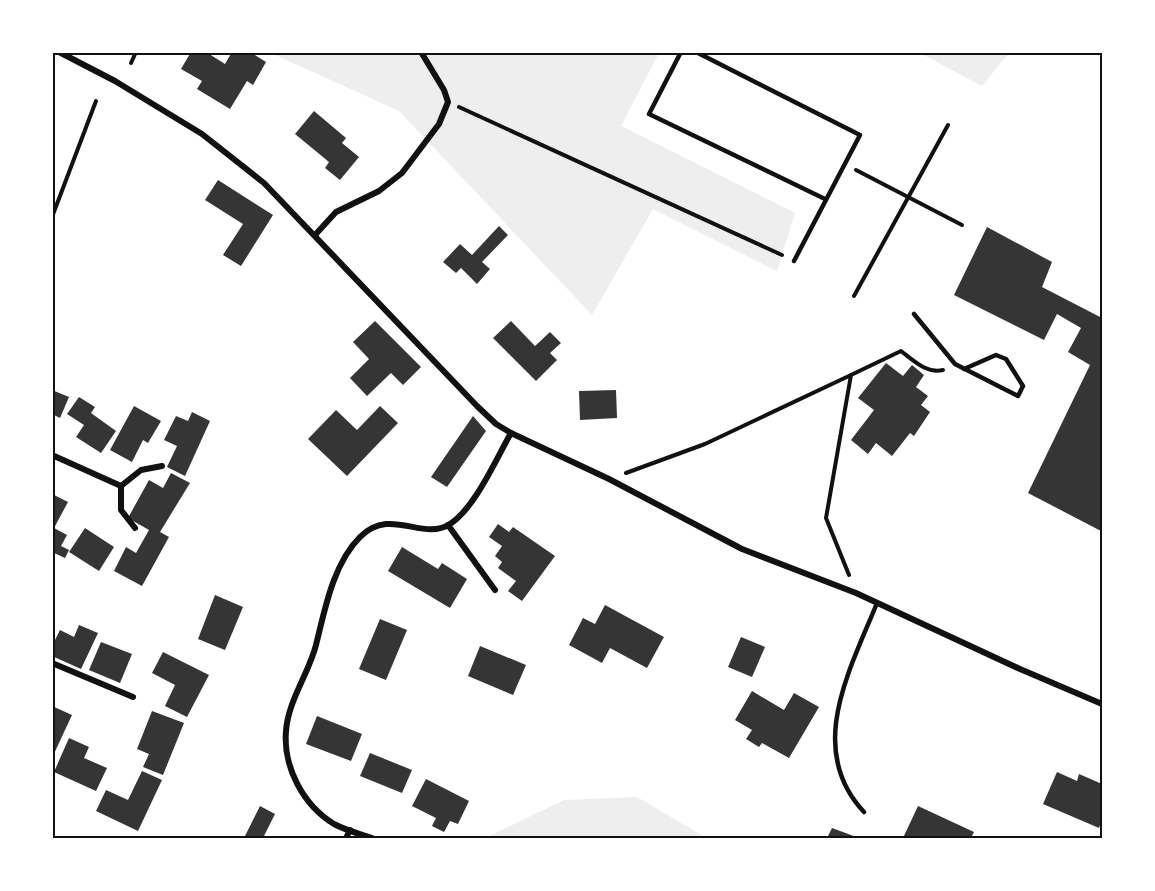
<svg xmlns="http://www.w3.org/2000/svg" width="1155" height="891" font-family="'IBM Plex Serif',serif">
<rect width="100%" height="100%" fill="#fff"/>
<g fill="#eee">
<polygon points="271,53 659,53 621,126 795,213 777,271 653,209 592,315 399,111"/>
<polygon points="920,53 1009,53 982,86"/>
<polygon points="637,797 707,838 485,838 564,800"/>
</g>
<g fill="#353535">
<polygon points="191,52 206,52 225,64 232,52 250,52 266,62 253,85 247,81 230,109 197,89 202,81 181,69"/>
<polygon points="314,111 346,138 342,143 359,157 340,180 325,168 329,162 295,134"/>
<polygon points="218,180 273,215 241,266 223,255 243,224 205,200"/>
<polygon points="499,226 508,235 482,262 490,269 477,284 461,268 456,273 443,262 460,244 472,255"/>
<polygon points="987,227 1052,262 1042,287 1102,318 1101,531 1028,493 1090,365 1068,352 1081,328 1057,314 1044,340 954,295"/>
<polygon points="375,321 421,367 403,385 391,373 367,396 350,378 369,359 353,342"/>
<polygon points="511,321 535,346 550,332 561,343 550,353 557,360 536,381 493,338"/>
<polygon points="886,363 903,376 912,365 924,375 916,387 928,396 921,405 930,412 914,436 910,433 892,456 876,443 868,454 851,440 874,410 858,398"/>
<polygon points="52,390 69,397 60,418 52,414"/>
<polygon points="616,390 617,418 580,420 579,391"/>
<polygon points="79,397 95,407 91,413 116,431 101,453 76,437 84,425 67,414"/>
<polygon points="134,406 161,421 148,443 143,440 132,462 110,450"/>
<polygon points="380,406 398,423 347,476 308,439 336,410 357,430"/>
<polygon points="192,412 210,421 185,476 167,467 177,446 164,440 176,416 188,421"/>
<polygon points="473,416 486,431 447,487 431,477"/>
<polygon points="171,473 190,483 160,532 169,537 142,586 114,571 126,547 136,553 149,530 128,518 149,480 163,488"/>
<polygon points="52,494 68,502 54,528 67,535 61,546 69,550 65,558 52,552"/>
<polygon points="498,524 509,532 513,527 555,556 522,601 508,591 516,581 498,568 502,562 495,556 502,546 489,537"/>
<polygon points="85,528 114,547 99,571 69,552"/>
<polygon points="402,547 438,569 442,563 467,579 450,608 388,571"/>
<polygon points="215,595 243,607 225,650 198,639"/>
<polygon points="605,605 664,637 647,668 610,648 602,663 569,645 583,618 595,624"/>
<polygon points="380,619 407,630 386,680 359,669"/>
<polygon points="79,625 98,633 81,669 52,656 52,646 60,630 74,637"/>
<polygon points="741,637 765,647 752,677 728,667"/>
<polygon points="101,642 132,654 120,683 89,670"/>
<polygon points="480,646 526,665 513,695 468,676"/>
<polygon points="163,652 209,675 187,717 165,706 175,685 152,673"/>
<polygon points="752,691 784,710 794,693 819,707 789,758 762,743 759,747 746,739 752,730 735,720"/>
<polygon points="52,706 72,715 52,758"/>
<polygon points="152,711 184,723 163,775 143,767 149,754 137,749"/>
<polygon points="317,716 362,734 351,761 306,744"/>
<polygon points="69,738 89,747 84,758 107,768 96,791 54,772"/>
<polygon points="370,753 412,770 402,793 360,776"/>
<polygon points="142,771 162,780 138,831 96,811 106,790 128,800"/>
<polygon points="1057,772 1077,781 1079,774 1102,784 1102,819 1099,828 1043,804"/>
<polygon points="426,779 469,801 458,824 450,821 444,832 432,826 436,818 412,806"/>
<polygon points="260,806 275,814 263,838 244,838"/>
<polygon points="918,806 974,832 971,838 903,838"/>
<polygon points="832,828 859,838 827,838"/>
</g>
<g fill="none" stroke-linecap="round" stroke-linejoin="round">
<g stroke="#111" stroke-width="4">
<polyline points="131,63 136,52"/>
<polyline points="459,107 782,255"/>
<polyline points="856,170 962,225"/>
<polyline points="52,217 96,101"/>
<polyline points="854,296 948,125"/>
<path d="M851,375L901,351C914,361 927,374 943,370"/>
<polyline points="626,473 705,444 851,375 826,518 849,575"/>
</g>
<g stroke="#111" stroke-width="4.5">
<polyline points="681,52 649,114 825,199"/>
<polyline points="696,52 860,135 794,261"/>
<polyline points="914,314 955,364 1018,396 1023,386 1006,359 996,355 964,369"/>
<path d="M864,812C805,749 850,670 877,603"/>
</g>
<g stroke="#111" stroke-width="6">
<polyline points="59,52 115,81 202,134 264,183 477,406 496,424 511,433 609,479 742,549 856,593 1020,669 1102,704"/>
<polyline points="315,235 336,212 379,191 402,173 439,124 448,102 444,90 421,52"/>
<polyline points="52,455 121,486"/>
<polyline points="448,525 495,590"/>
<polyline points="135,528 121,510 121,486 141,470 162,466"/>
<polyline points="52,663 133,697"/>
<polyline points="346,838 350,830"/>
<path d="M372,838C360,834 345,830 334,824C303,805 283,767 286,731C288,701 309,673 316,645C325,609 333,564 360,537C391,506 422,542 450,524C475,508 496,459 511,433"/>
</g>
</g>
<rect width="1155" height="891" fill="none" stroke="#ffffff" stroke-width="108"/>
<rect x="54" y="54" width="1047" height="783" fill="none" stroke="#111" stroke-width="2"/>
</svg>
